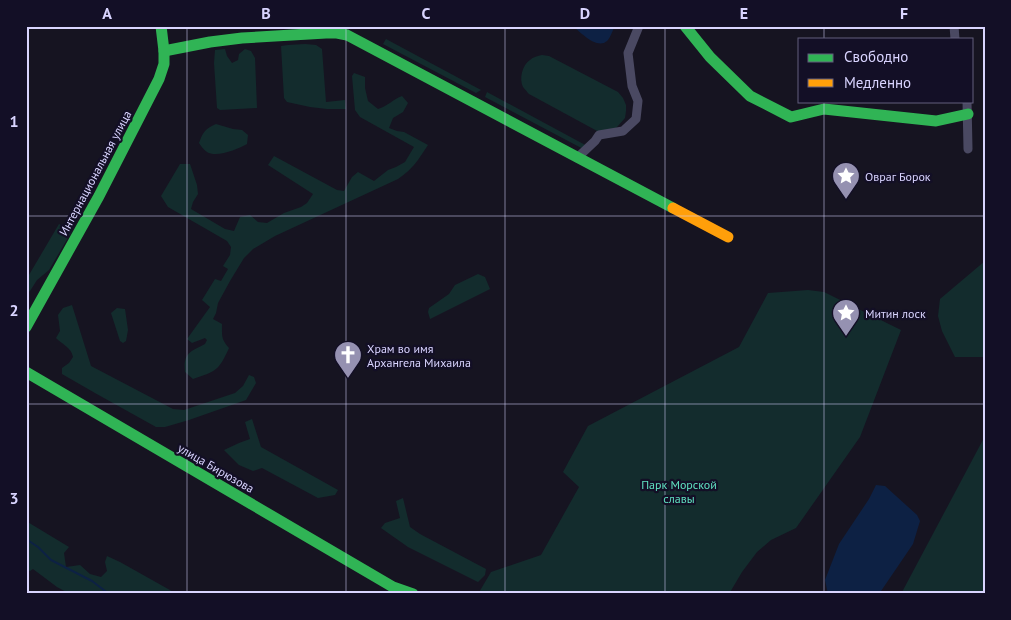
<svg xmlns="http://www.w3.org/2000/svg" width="1011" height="620" font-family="'PT Sans',sans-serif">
<rect width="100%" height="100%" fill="#161421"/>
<g fill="#132c2d">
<polygon points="386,39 481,90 476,93 383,44"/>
<polygon points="305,44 316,45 322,49 326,102 345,100 346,109 327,109 310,107 287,102 284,98 281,46 288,45"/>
<polygon points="225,49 227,56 232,63 238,60 239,54 245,49 251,51 255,58 257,108 220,110 217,108 214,63 215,50"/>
<path d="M542,55L549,56L618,92L623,98L626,105V111L625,118L617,127L612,131L599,132L529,94C528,93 524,88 523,87C519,79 522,65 530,60C533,57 538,56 542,55Z"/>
<path d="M354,73L365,77V88L368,101L378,109C388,106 392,100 402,96L408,103L403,112L393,118L389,128L397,131L404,132L428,145C418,160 414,168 398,179L275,236L253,249L244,258L230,281L218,303L216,313L213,319L222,324C222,336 221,339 229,348C219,370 217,371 193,379L185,372C183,353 190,352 205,344L207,340L205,338L192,343L187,339L210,307L202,300L215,279L221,281L228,269L223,266L230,255L231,247L227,241L168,207L161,196L180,164H190L197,185L198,194L193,202L191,209L225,229L234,231L240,217L250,215L258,222L267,223L284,213L301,207L307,203L313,194L268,165L274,156L337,190L344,191L352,177L358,172L374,181L388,170L396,167L405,162L414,147L360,117L355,110L352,76Z"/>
<polygon points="487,92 589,147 587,151 485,97"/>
<path d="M216,124L233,129L242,130L248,135L247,144C238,149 217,158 207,152C204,150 201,146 199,143C203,132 205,129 216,124Z"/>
<polygon points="59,224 72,231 49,270 37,280 30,291 26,294 26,280"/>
<polygon points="985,261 985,357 955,357 942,331 938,316 940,299"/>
<polygon points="478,274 485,277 490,289 430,319 428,312 429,308 449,294 455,285"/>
<polygon points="808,290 824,292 901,330 860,437 796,528 771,540 757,552 742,572 729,594 478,594 491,572 541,555 579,487 563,472 588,426 739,347 768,293"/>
<path d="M72,305L91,366L173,409L184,410L235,393L243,386L249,375L254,377L256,383L246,400L189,420L165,427H156L95,393L62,374V368L69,363L73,357C71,347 63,345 56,338L60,331L58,315L63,308Z"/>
<polygon points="117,308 125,309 128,330 126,341 123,343 120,341 111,313"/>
<polygon points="252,419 261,447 338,490 335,495 318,498 262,468 253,471 239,465 224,450 239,443 250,439 245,422"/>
<polygon points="985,436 985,594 901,594"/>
<polygon points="403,498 410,527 420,534 486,569 485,575 478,582 408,547 381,528 385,523 400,518 396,501"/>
<polygon points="26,521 69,547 64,553 66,567 80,565 90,574 101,577 107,571 105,562 107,556 120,562 177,594 70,594 57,587 33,569 30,571 26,570"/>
</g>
<g fill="#0d2144">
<path d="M573,26H615C612,31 611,37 607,41C597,50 580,32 573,26Z"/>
<polygon points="876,485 885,486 917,515 920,521 913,544 879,594 828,594 825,580 839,544 869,499"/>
</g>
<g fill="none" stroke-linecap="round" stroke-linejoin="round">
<polyline stroke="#0d2144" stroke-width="2" points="26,539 38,547 51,560 92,581 109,594"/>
<g stroke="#4a4962" stroke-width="9">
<polyline points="954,26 955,39"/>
<polyline points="967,101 968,149"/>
<polyline points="577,158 595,141 599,135 623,131 636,119 638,101 632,86 628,53 639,26"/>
</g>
<g stroke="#30b455" stroke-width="11">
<polyline points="685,26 710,57 750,96 791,117 824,109 936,121 968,114"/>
<polyline points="164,51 210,42 242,38 326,33 337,33 347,35 673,208"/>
<polyline points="26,327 99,196 159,79 164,64 164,51 161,26"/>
<polyline points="26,372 393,587 413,594"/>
</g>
<polyline stroke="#ff9f0a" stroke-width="11" points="673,208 728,237"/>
</g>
<path fill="none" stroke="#d9d4ff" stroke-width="1" stroke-opacity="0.55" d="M187,26V594M346,26V594M505,26V594M665,26V594M824,26V39M824,101V594M26,216H985M26,404H985"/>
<defs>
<symbol id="sight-pin" viewBox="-11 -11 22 30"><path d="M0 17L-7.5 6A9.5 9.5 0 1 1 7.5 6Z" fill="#9591b1" stroke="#130f26"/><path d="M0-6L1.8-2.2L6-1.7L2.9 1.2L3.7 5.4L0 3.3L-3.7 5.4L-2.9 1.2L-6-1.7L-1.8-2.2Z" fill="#fff"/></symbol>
<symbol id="church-pin" viewBox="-11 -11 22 30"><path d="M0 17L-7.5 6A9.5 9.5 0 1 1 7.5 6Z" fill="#9591b1" stroke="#130f26"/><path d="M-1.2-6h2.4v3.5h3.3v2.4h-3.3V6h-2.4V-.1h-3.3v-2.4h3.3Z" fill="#fff"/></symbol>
</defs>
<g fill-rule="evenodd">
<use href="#sight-pin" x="830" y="160" width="32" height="43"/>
<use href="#sight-pin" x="830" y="297" width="32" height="43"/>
<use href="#church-pin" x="332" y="339" width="32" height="43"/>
</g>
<g text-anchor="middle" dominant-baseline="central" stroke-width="4.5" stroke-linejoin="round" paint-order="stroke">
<g font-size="12" fill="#d9d4ff" stroke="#130f26">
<text transform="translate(95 173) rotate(-62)">Интернациональная улица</text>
<text transform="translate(216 468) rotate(30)">улица Бирюзова</text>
</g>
<g font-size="12" fill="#d9d4ff" stroke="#130f26" text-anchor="start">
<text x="865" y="176">Овраг Борок</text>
<text x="865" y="313">Митин лоск</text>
<text x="367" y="348">Храм во имя<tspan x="367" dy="14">Архангела Михаила</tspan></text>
</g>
<g font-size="12" fill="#5fe0c0" stroke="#130f26">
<text x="679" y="484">Парк Морской<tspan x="679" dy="14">славы</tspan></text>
</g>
</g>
<rect width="1011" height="620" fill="none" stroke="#130f26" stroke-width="55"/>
<rect x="798" y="38" width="175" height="65" fill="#130f26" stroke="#625e7d"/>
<rect x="808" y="54" width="25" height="8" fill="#30b455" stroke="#625e7d"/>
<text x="844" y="62" font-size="15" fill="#d9d4ff">Свободно</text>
<rect x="808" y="79" width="25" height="8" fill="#ff9f0a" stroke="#625e7d"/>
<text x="844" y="88" font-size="15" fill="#d9d4ff">Медленно</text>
<rect x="28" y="28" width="956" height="564" fill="none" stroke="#d9d4ff" stroke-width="2"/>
<g font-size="16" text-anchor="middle" font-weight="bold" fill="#d9d4ff">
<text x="107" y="19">A</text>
<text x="266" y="19">B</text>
<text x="426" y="19">C</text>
<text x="585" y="19">D</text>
<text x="744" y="19">E</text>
<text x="904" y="19">F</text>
<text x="14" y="127">1</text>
<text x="14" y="316">2</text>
<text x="14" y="504">3</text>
</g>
</svg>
